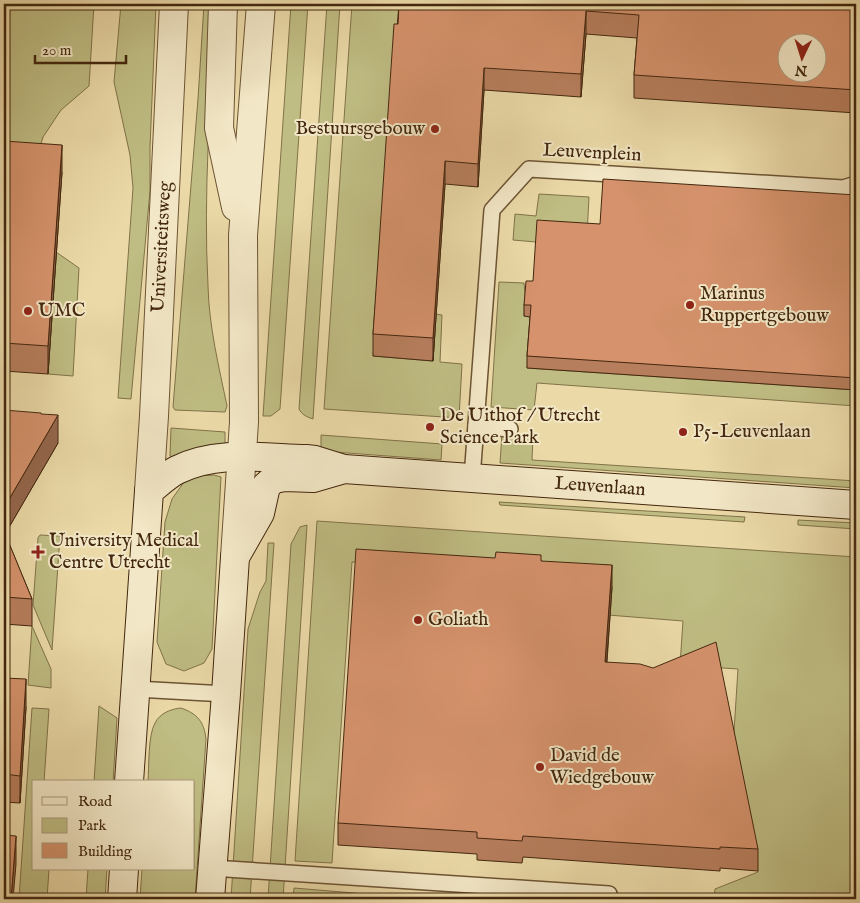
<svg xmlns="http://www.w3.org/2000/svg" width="860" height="903" font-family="'IM FELL English',serif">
<rect width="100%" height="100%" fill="#ebdaa8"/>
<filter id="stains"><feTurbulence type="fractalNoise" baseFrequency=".004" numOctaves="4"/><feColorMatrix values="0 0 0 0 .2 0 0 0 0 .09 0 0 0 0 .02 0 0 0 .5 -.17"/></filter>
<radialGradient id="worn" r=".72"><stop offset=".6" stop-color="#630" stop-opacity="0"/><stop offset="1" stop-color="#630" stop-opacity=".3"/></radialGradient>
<g fill="#bfbd83" stroke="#817248">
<polygon points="4,4 94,4 89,86 61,110 43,137 33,170 4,168"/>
<polygon points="121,4 156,4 150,147 150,191 131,399 118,398 133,188 130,155 114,82"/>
<path d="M204,4H215C211,98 203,192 208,286C209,327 219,367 227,406L225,412L175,410L173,407L198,99Z"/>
<polygon points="291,4 308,4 280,409 271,416 263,416"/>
<path d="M327,4H340L313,419C307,417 302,415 299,409Z"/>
<polygon points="352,4 401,4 373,356 433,361 436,314 442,315 440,362 462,364 459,418 324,409"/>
<polygon points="539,194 589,197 587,235 536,242 513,240 515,214 536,216"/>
<polygon points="56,252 79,268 73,376 48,374"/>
<polygon points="499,282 524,283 525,293 524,316 531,317 527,368 856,390 856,406 537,383 534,410 491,407"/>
<path d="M171,428L225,432V443C217,448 206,444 197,448C190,450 182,455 175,459L170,456Z"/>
<polygon points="502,434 533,436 532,460 856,481 856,488 500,463"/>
<polygon points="321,435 442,444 441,460 321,451"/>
<polygon points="214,475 221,477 212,649 204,663 184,671 166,664 157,642 165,522 172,499 184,482 195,476"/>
<polygon points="499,502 745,517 744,522 500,505"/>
<polygon points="798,520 856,523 856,529 798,525"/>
<polygon points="317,521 856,557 856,899 714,899 715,889 758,872 733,747 738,669 680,665 683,621 608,615 610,581 352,562 332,863 295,861"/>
<polygon points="307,525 283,899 268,899 291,544 300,527"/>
<polygon points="40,535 60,536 52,650 33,605 38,538"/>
<polygon points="268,543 274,543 250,899 231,899 248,629 260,592 266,581"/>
<polygon points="32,626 51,669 51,688 28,685"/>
<polygon points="99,706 117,718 113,782 94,782"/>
<polygon points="32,708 49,709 44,782 34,782 34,869 49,869 47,899 19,899"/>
<path d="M181,708C198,714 204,722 206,739L195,899H140L142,869H194V782H148C149,767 148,735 155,723C160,713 171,709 181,708Z"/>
<polygon points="88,869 107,869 105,899 86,899"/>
<polygon points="294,888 390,896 390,899 293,899"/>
</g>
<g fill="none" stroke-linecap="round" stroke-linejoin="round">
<defs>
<g id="service">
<polyline points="476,426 510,429"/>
<polyline points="472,478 492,210 529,169 843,188 856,184"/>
<polyline points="136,689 226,694"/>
<polyline points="212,868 609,894"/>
</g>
<g id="tertiary">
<polyline points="223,4 219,128 236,207"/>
<polyline points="149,491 154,416 174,4"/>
<polyline points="235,557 244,422 243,235 261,4"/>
</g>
<g id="secondary">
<path d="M129,782L149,491C158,484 167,475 177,470C216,450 264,458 306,459L315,460L344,469L856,505"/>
<polyline points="122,899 124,869"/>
<polyline points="210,899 226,694 235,557 260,513 266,486 274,479 285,477 313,478 344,469"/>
</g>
</defs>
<use href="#service" stroke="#6d5434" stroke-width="18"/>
<use href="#tertiary" stroke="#6d5434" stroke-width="30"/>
<use href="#secondary" stroke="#43270e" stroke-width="30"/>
<use href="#service" stroke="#f2e7c6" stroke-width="15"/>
<use href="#tertiary" stroke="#f2e7c6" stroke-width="28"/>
<use href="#secondary" stroke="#f2e7c6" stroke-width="28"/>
</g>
<g fill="#b77e5d" stroke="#43270e">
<polygon points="399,4 856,4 856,113 634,98 634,75 637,38 586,34 581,97 484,90 478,187 445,184 433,361 373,356 373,334"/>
<polygon points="4,141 62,172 48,374 4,371"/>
<polygon points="856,195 856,390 527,368 527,356 530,317 524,316 524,305 533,281 600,224"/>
<polygon points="4,410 58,443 5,534 32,599 32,626 4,624"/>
<polygon points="495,558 541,561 612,587 607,662 758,849 758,871 720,868 720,871 523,857 522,863 477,860 477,854 338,845 338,823"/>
<polygon points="4,678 26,707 20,803 4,802"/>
</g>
<g fill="#95664c" stroke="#43270e">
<polygon points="586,11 586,34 581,97 581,74"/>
<polygon points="484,68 484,90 478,187 478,164"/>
<polygon points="62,145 62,172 48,374 48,346"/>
<polygon points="445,161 445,184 433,361 433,338"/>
<polygon points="58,415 58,443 4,536 4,508"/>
<polygon points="612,565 612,587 605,683 605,662"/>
<polygon points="26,679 26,707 20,803 20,776"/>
<polygon points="16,836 16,864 13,899 11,899"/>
</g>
<g fill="#d5926c" stroke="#43270e" fill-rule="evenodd">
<path d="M399,4H856V90L634,75L639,15L586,11L581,74L484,68L478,164L445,161L433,338L373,334L394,24H398ZM788,42H818V72H788Z"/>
<polygon points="4,141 62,145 48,346 4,343"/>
<polygon points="603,179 856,195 856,378 527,356 531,305 524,305 526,281 533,281 537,220 600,224"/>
<polygon points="4,410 41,413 41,414 58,415 4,508"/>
<polygon points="4,531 32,599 4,597"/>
<polygon points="356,549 495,558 496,552 541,555 541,561 612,565 605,662 640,664 653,668 716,642 758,849 720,847 720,849 523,836 522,841 477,838 477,832 338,823"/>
<polygon points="4,678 26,679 20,776 4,774"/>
<polygon points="4,835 16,836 11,899 4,899"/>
</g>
<g fill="#8f2418" stroke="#f2e7c6" stroke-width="2">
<circle cx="435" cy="129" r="5"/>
<circle cx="690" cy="305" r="5"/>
<circle cx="28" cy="311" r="5"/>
<circle cx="430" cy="427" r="5"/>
<circle cx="683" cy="432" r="5"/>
<path d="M35.5 544.5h5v5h5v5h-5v5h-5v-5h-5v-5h5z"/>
<circle cx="418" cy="620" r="5"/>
<circle cx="540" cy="767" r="5"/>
</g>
<g text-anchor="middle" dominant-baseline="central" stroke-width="4" stroke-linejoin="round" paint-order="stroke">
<g font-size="19" fill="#43270e" stroke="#f2e7c6" text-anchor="start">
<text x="425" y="129" text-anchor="end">Bestuursgebouw</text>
<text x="700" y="294">Marinus<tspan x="700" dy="22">Ruppertgebouw</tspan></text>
<text x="38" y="311">UMC</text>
<text x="440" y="416">De Uithof / Utrecht<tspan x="440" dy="22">Science Park</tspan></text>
<text x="693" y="432">P5-Leuvenlaan</text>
<text x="49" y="541">University Medical<tspan x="49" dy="22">Centre Utrecht</tspan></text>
<text x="428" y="620">Goliath</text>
<text x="550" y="756">David de<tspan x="550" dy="22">Wiedgebouw</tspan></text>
</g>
<g font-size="19" fill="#43270e" stroke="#f2e7c6">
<text transform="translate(592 153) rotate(3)">Leuvenplein</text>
<text transform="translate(162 247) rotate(-87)">Universiteitsweg</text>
<text transform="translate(600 487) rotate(4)">Leuvenlaan</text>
</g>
</g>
<rect width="860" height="903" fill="none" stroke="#ebdaa8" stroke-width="20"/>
<rect x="5" y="5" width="850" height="893" fill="none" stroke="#43270e" stroke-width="2.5"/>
<rect x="10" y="10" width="840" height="883" fill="none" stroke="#43270e"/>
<rect x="32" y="780" width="162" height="90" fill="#f2e7c6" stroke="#ac9a7c"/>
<rect x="42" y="797" width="25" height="8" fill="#f2e7c6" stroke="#ac9a7c"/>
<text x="78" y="806" font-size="15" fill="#43270e">Road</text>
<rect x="42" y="818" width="25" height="15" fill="#bfbd83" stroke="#ac9a7c"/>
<text x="78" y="830" font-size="15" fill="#43270e">Park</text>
<rect x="42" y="843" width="25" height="15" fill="#d5926c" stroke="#ac9a7c"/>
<text x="78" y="856" font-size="15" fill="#43270e">Building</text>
<g transform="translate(802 58) rotate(184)"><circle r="24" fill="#f2e7c6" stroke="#ac9a7c"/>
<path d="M0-4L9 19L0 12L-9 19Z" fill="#8f2418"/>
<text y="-8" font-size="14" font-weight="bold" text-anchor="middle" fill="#43270e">N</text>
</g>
<path d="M35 55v8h91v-8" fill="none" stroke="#43270e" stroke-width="2.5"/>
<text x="42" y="55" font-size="15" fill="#43270e" stroke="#f2e7c6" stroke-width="4" paint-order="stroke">20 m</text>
<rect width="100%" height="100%" filter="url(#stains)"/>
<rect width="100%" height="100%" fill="url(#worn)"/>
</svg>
